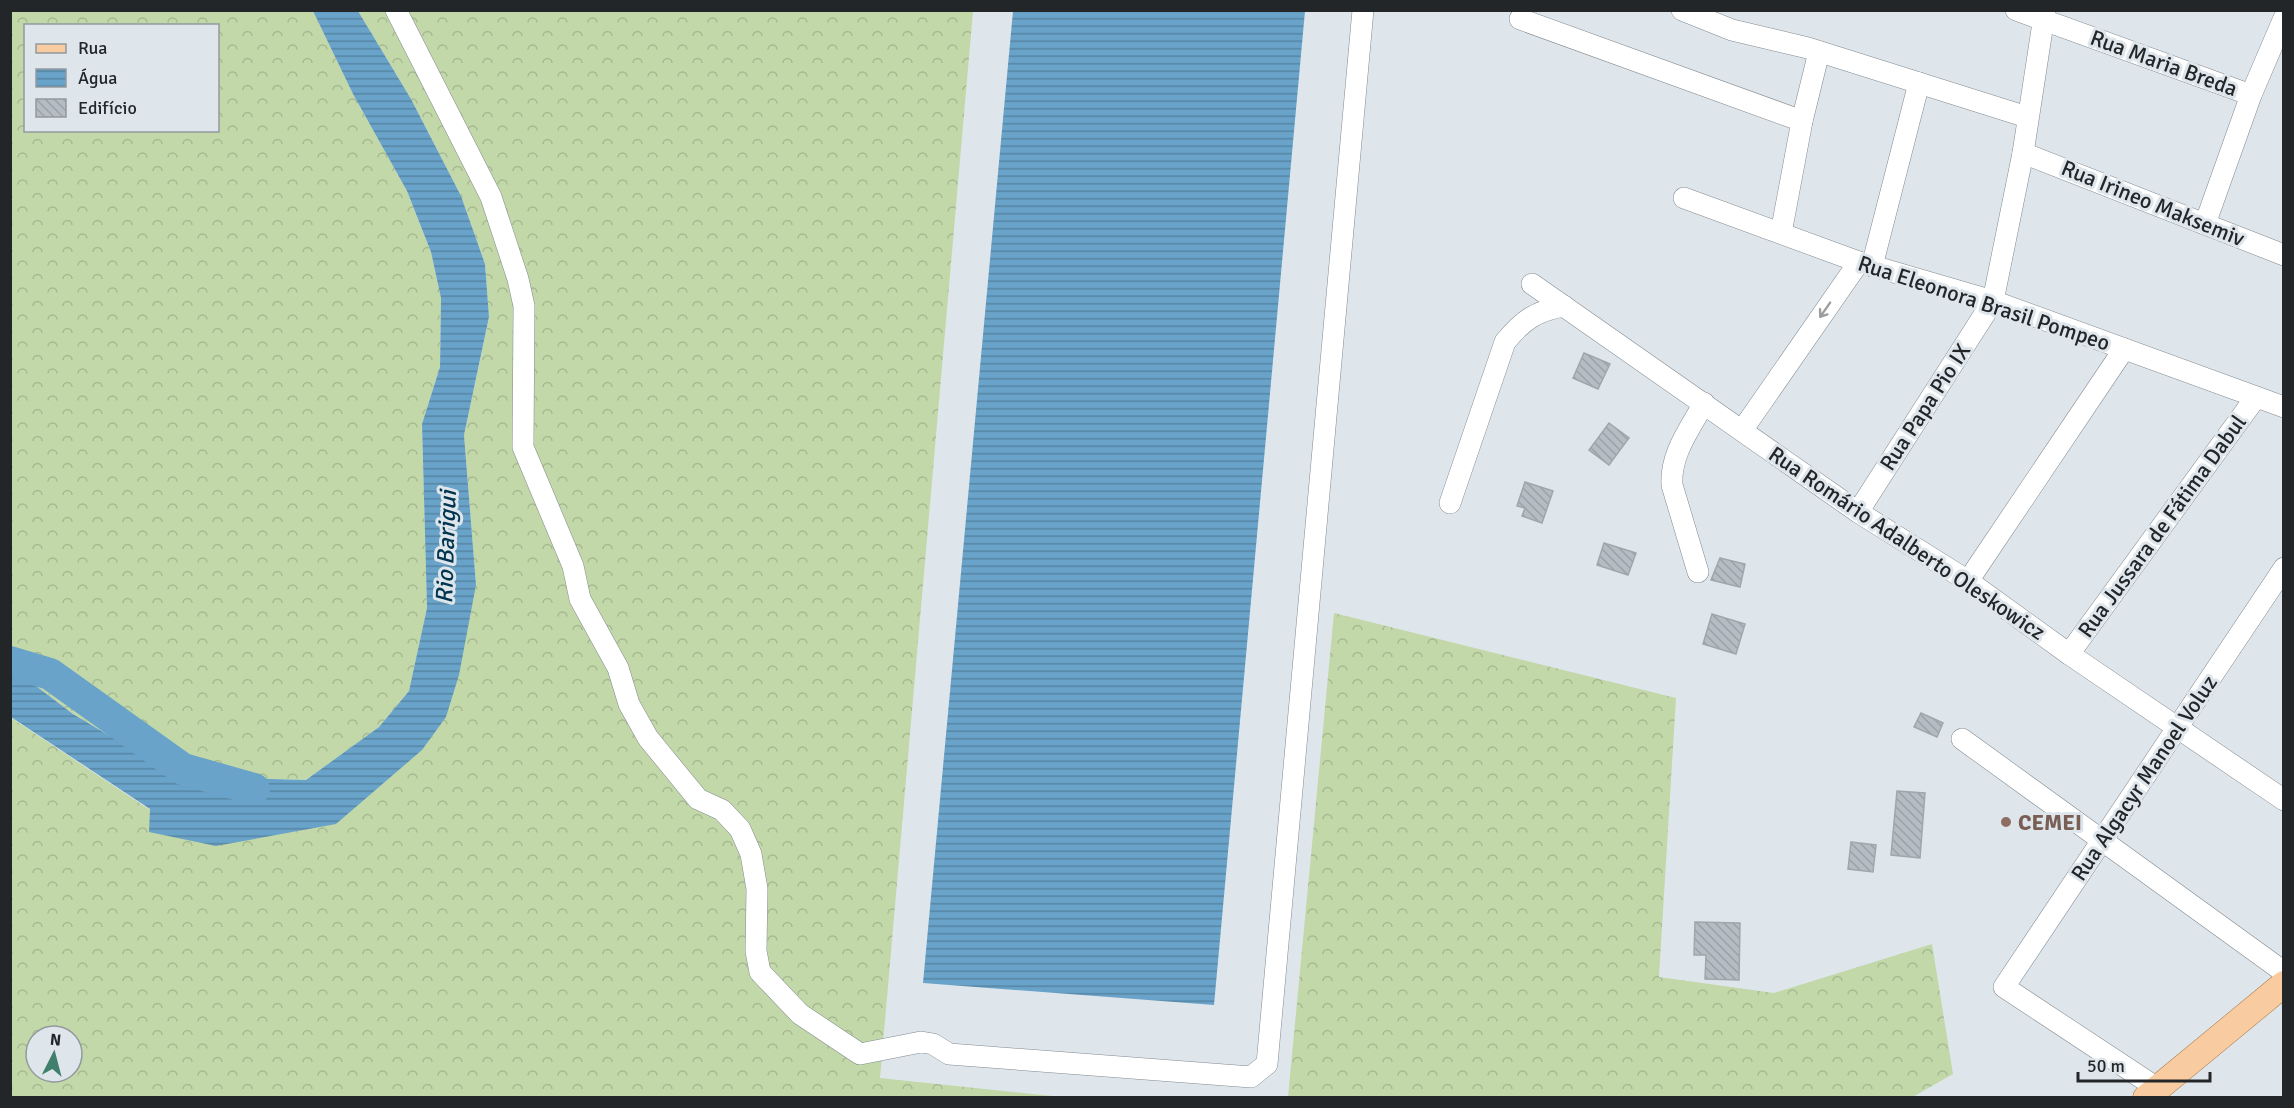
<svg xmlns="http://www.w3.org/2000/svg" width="2294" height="1108" font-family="Signika,sans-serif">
<defs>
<pattern id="forest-crowns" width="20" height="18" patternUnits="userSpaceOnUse" patternTransform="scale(1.5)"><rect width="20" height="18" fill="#c2d8a8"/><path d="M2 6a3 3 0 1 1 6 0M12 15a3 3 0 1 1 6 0" fill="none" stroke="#a6b991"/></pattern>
<pattern id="water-rules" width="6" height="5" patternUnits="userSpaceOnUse" patternTransform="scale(1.5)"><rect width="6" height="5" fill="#69a3c9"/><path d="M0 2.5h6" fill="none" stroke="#5685a3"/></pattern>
<pattern id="building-back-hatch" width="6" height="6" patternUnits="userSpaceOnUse" patternTransform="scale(1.5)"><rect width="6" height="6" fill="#b5bcc3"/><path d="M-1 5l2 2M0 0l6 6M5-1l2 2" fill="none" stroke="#9ba1a8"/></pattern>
</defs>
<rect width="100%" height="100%" fill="#dee6ec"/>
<g fill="url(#forest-crowns)" fill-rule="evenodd">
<path d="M10,11H313L353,94L407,191L431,252L441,298L440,367L422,424L427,608L409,691L379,727L306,780L177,776L73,714L11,667ZM26,26H218V130H26Z"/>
<path d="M358,11H973L880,1078L1062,1097H11L10,717L150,810L336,824L476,585L464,435L489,318L485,264L461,196L411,99ZM36,1036H72V1072H36Z"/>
<polygon points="1334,613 1676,698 1659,977 1774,993 1932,944 1953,1074 1911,1098 1288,1097"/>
</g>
<g fill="url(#water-rules)">
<polygon points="313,11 358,11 411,99 461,196 485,264 489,317 464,435 476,585 459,675 446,717 422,750 336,824 216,846 149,832 150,809 11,717 11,667 73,714 177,776 306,780 379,727 409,691 427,608 422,424 440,367 441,298 431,252 407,191 353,94"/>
<polygon points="1013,11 1305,11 1214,1005 923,983"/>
</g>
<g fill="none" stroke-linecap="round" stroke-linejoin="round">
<polyline stroke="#69a3c9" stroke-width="32" points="10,662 50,674 183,769 254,789"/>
</g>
<g fill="url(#building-back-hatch)" stroke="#9fa6ac" stroke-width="1.5">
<polygon points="1584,353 1610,364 1598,389 1573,378"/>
<polygon points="1609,423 1629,438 1609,465 1589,450"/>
<polygon points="1525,482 1553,491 1542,523 1522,516 1525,508 1517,506"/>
<polygon points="1604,543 1636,553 1628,575 1597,565"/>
<polygon points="1720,558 1745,564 1740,587 1711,580"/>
<polygon points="1712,614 1745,624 1736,654 1703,644"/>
<polygon points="1921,713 1943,723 1937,737 1914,727"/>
<polygon points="1897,791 1925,793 1920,858 1891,855"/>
<polygon points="1851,842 1876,845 1873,872 1848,869"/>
<polygon points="1695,922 1740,923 1739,980 1705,979 1706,955 1694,955"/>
</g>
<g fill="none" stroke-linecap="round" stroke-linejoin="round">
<defs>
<g id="minor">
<polyline points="396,10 491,197 518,279 524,306 523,447 573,566 580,599 618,668 629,704 648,738 698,799 722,810 740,829 751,854 757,889 756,951 760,972 800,1014 860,1054 921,1042 933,1044 949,1054 1251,1077 1267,1064 1363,10"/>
<polyline points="1682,10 1732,30 1808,48 2027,117"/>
<polyline points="2016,10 2251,95"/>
<polyline points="1520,19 1802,121"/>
<polyline points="2023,153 2284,255"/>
<polyline points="1684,198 1859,262 1993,301 2284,407"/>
<polyline points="2205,224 2251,95 2284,18"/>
<polyline points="1781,233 1802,121 1819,52"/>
<polyline points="1872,266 1919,83"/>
<polyline points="1532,284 1858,512 1968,581 2069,654 2284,800"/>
<polyline points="1743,429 1859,262"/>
<path d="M1450,503L1505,342C1523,320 1536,311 1564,306"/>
<polyline points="1858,512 1993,301 2023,153 2045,10"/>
<path d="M1698,572L1672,485C1670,454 1690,429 1704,403"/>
<polyline points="1968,581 2124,349"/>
<polyline points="2069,654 2256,397"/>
<polyline points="1962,739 2284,972"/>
<polyline points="2157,1088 2004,987 2284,568"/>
</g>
<polyline id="major" points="2146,1098 2284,984"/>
</defs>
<use href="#minor" stroke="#838a90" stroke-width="22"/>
<use href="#major" stroke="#ab7c4c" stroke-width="27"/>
<use href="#minor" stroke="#fff" stroke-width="21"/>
<use href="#major" stroke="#f8cca0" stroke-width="26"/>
</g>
<defs><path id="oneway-shaft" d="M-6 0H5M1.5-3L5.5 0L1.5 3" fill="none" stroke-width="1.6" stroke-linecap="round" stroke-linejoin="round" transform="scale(1.5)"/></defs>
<use stroke="#9c9d9e" href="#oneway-shaft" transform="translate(1825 310) rotate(125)"/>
<circle fill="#8d6e63" stroke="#dee6ec" stroke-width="2" cx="2006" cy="822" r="6"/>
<g text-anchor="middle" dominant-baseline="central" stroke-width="6" stroke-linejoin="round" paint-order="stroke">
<g font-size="22" fill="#232628" stroke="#dee6ec">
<text transform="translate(2164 63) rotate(20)">Rua Maria Breda</text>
<text transform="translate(2153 203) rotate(22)">Rua Irineo Maksemiv</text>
<text transform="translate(1984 303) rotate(18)">Rua Eleonora Brasil Pompeo</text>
<text transform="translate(1925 407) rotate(-57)">Rua Papa Pio IX</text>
<text transform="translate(2162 526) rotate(-54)">Rua Jussara de Fátima Dabul</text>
<text transform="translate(1907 543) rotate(34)">Rua Romário Adalberto Oleskowicz</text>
<text transform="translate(2144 778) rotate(-56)">Rua Algacyr Manoel Voluz</text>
</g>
<g font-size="22" font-weight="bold" fill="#785e54" stroke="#dee6ec" text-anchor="start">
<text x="2018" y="822">CEMEI</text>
</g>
<g font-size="24" font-style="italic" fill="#01344e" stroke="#dee6ec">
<text transform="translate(446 547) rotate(-88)">Rio Barigui</text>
</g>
</g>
<rect width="2294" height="1108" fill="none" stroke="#232628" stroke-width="24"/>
<rect x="24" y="24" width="195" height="108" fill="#dee6ec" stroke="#93999e" stroke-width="1.5"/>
<rect x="36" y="44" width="30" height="9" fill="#f8cca0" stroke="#93999e" stroke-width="1.5"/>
<text x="78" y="54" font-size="18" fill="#232628">Rua</text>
<rect x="36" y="69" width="30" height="18" fill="url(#water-rules)" stroke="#93999e" stroke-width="1.5"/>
<text x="78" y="84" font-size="18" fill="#232628">Água</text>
<rect x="36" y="99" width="30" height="18" fill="url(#building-back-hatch)" stroke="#93999e" stroke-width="1.5"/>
<text x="78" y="114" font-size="18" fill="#232628">Edifício</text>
<g transform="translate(54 1054) rotate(6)"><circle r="28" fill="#dee6ec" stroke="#93999e" stroke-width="1.5"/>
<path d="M0-4.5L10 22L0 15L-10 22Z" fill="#407f6b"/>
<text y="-9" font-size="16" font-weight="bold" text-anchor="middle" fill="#232628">N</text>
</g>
<path d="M2078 1072v9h132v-9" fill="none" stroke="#232628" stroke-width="3"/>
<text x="2087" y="1072" font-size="18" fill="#232628" stroke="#dee6ec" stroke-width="4.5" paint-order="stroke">50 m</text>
</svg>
